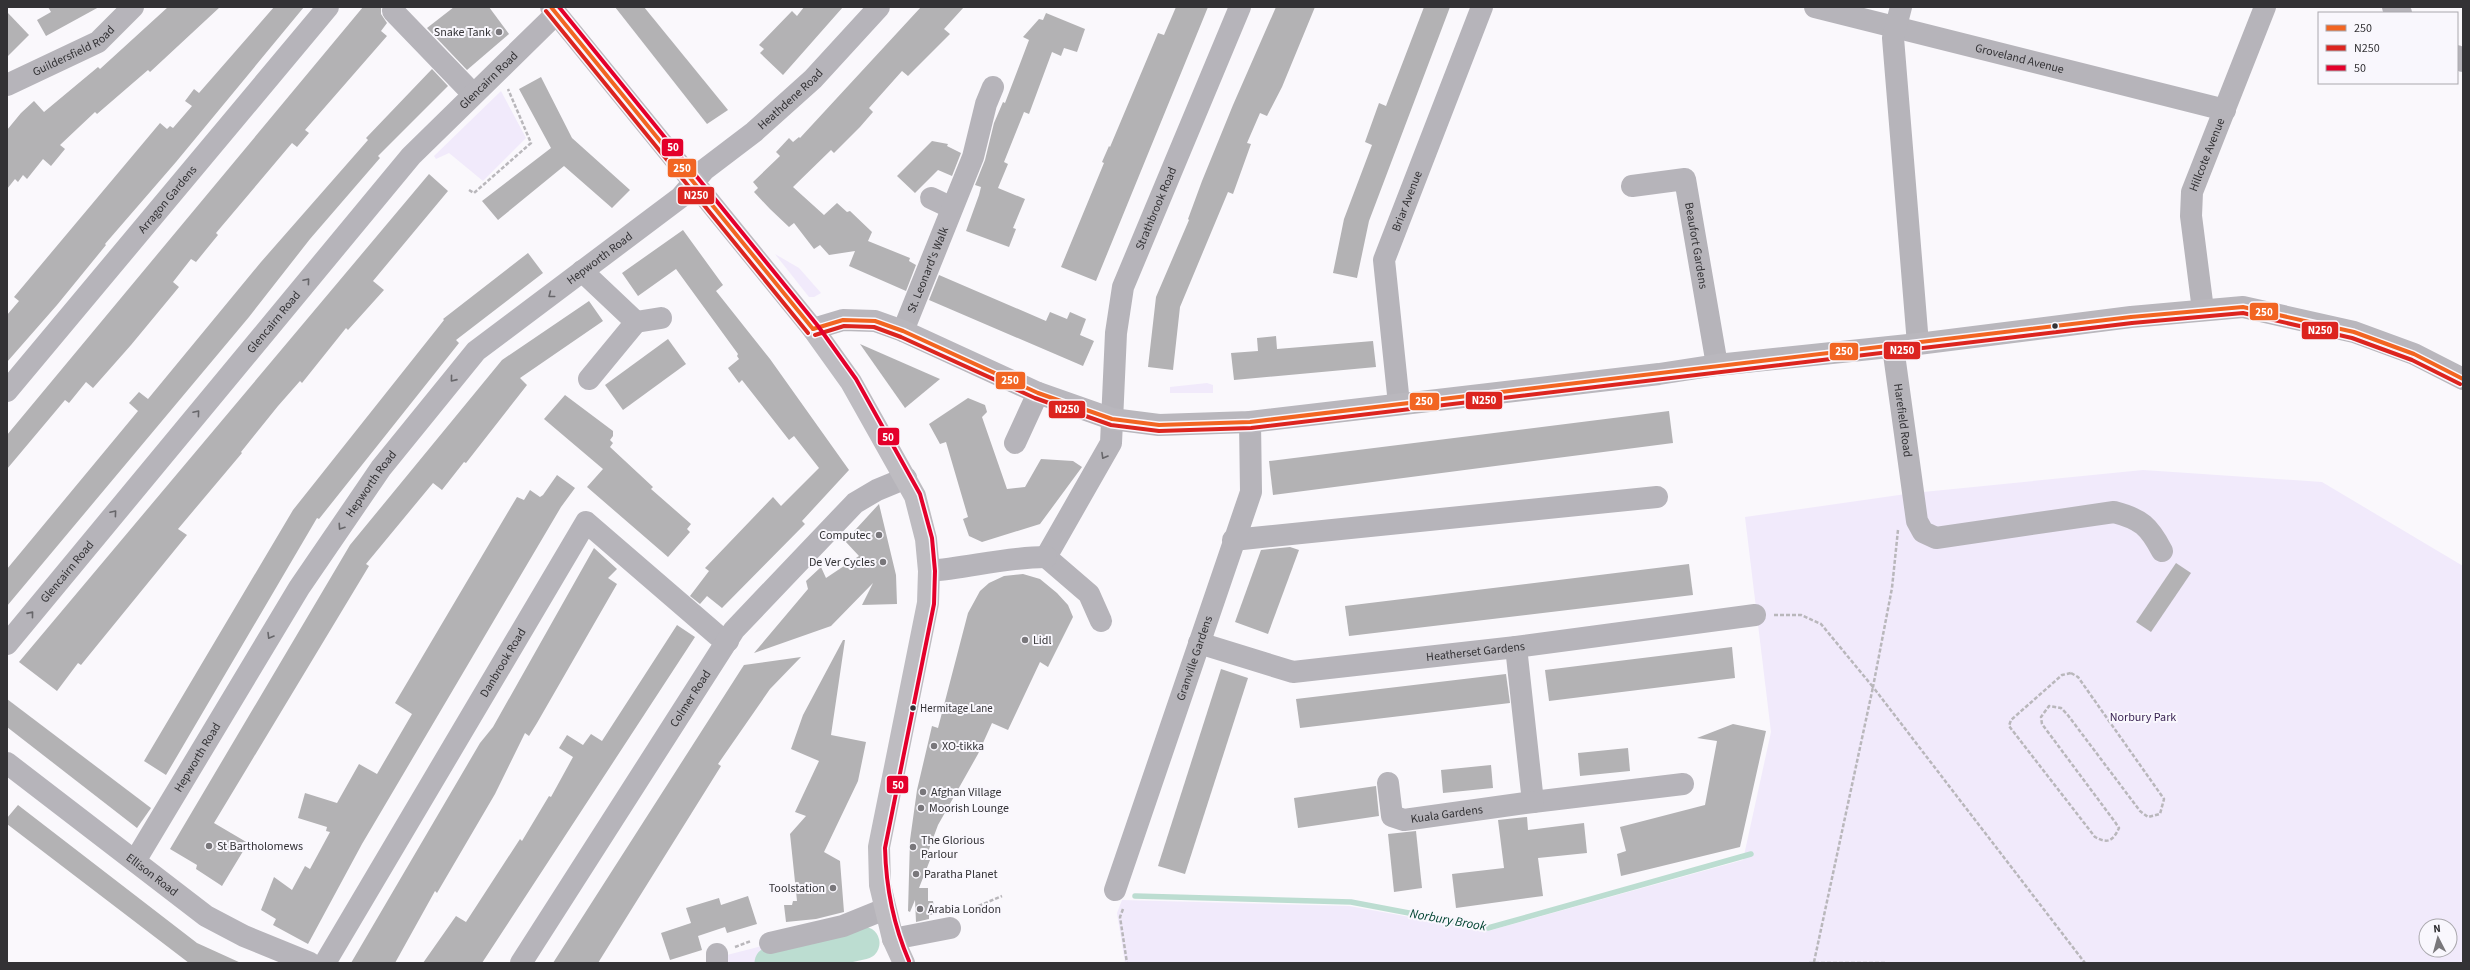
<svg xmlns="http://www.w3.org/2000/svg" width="2470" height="970" font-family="'Source Sans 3',sans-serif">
<rect width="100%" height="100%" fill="#faf8fc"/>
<g fill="#f1eafb" fill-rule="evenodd">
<polygon points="501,91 526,138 483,181 449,153 436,159 434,156"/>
<polygon points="775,254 799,268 821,293 814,297 809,297"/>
<polygon points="1207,383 1213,385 1213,393 1170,393 1170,387"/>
<path d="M2143,470L2322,482L2463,566V963H1125L1117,913L1122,900L1349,906L1488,931L1743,860L1771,732L1745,517L1913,493ZM2426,926H2450V950H2426Z"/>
<polygon points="762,946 778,958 757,963 725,963 723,956"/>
</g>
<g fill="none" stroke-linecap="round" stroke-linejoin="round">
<polyline stroke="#bcddd1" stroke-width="5.5" points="1135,896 1351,902 1488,928 1751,854"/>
<polyline stroke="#bcddd1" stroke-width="33" points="771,963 863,943"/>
</g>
<g fill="#b3b2b4">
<polygon points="48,7 99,7 46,36 37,20 51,12"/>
<polygon points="168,7 220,7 150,72 148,70 97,114 95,112 60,145 65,149 51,166 43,159 27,179 23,175 18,182 15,179 7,189 7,130 21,113 34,101 44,112 98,67 100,69"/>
<polygon points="274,7 304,7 176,162 105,244 106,245 57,305 7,362 7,315 19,301 14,297 160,123 167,129 170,126 173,128 192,106 185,101 194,89 199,93"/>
<polygon points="363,7 381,7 381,14 387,23 381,31 387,36 305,130 309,133 297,147 292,143 216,233 218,235 196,262 191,259 173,282 179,287 131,345 93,388 86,382 69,403 65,400 7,469 7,435"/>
<polygon points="454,7 489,7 509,34 467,70 427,28"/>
<polygon points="615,7 644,7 728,110 707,124"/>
<polygon points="804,7 843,7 783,75 760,53 764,49 759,45 792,11 797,16"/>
<polygon points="921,7 964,7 944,29 950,34 908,76 902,71 869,108 873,112 860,127 834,153 831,150 793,187 824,215 837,203 847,212 850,211 872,232 868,241 910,258 909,261 916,265 906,291 849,266 855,251 829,255 820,245 814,249 794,223 789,227 770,209 754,192 758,188 753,182 780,156 776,152 789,138 793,142 799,137 800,138"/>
<polygon points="1176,7 1208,7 1096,281 1061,267 1104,163 1102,162 1109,146 1110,147 1158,33 1164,35"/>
<polygon points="1276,7 1315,7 1282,87 1267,116 1260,113 1247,143 1251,144 1233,194 1228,192 1180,307 1173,370 1148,367 1156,297 1189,220 1188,219 1202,181 1233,105"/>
<polygon points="1424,7 1450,7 1369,221 1357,278 1333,273 1344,219 1372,145 1365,142 1379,103 1386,106"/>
<polygon points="7,12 29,35 7,57"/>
<polygon points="1046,13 1085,29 1077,52 1064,48 1061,56 1052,52 1029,114 1024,112 1004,162 1008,164 998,188 1025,199 1013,228 1016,229 1009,247 966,231 979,195 981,187 975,185 985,160 994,123 1003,102 1005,103 1029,40 1023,37 1039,19 1043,20"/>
<polygon points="432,69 448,86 378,156 380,158 310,239 249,317 7,606 7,569 138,411 129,403 139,392 148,399 261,262 368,140 366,138"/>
<polygon points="541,77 572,138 630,190 612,208 564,166 498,220 482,201 551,148 519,89"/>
<polygon points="932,141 948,144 947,146 961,153 952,176 938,170 915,193 897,176"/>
<polygon points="429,174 448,191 373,281 384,290 348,330 346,328 302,383 300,381 278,406 241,452 242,453 178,529 187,535 81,665 78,663 57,691 19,662"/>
<polygon points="683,230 723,285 716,291 770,359 849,470 802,521 805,524 722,608 707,596 700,604 690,596 709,571 705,568 773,497 781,506 819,468 794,436 789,440 742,380 739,383 728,368 739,359 737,356 738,354 676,269 638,296 622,273"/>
<polygon points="528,253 543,273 456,340 459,343 319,519 317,518 166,775 144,761 293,510 444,320 443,319"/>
<polygon points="939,275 1046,321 1050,312 1067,319 1070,312 1086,319 1080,335 1094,341 1083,366 929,300"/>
<polygon points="589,301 603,321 520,378 527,385 466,463 464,462 442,490 433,483 366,564 369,566 214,823 248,843 222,886 196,869 197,865 170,849 350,545 502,360"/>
<polygon points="1276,336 1277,349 1373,341 1376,367 1234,380 1231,353 1258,351 1257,338"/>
<polygon points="668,339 686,364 623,410 605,385"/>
<polygon points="860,344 940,379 905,408"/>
<polygon points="565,395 613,431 613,436 610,440 613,443 610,447 653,487 651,489 691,524 687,529 690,532 668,557 587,487 603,469 544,419"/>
<polygon points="968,398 985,405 987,412 982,417 1007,489 1025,487 1041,459 1073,461 1082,467 1040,524 982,542 969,536 963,519 968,517 946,442 940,444 929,424"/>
<polygon points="1669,411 1673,443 1273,495 1269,461"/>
<polygon points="557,475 575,488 561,507 362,844 308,944 273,925 276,919 261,910 274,877 292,890 305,866 310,869 330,832 326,831 327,827 298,818 305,793 337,803 359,764 377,774 412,714 395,703 508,512 517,497 524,500 530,490 540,497 543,495"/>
<polygon points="879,504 896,575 897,604 862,605 873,583 831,626 754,653 808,589 806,581 821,567 826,578 859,556 845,541"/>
<polygon points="1290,547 1299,550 1268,634 1235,622 1261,550"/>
<polygon points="594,548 617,569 608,578 617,584 537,723 529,736 525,733 495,794 437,893 435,891 395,963 351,963 480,743 493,727"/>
<polygon points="2176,563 2191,573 2151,632 2136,622"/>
<polygon points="1689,564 1693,595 1349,636 1345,606"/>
<polygon points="1023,574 1040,579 1057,593 1068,605 1073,617 1048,667 1040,662 1008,730 992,723 978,754 938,825 925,860 930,860 919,888 928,888 928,901 933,901 935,914 929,915 929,919 916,922 915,900 910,912 908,911 910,840 917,790 932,726 938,728 968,613 980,591 989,583 1004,576"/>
<polygon points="677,625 695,637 482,963 423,963 456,916 466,922 520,839 522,841 549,796 551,797 573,757 559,748 567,735 583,745 591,734 602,741"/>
<polygon points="843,640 845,640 831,735 866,742 858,781 824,852 840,861 844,912 816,919 786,922 784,905 792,905 793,901 797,901 790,834 806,816 795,812 819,761 791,749 803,715"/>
<polygon points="1732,647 1735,678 1549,701 1545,670"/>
<polygon points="801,657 770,689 718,764 721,766 598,963 553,963 742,668 744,665"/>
<polygon points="1221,669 1248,678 1185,874 1158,866"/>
<polygon points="1506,674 1510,703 1300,728 1296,699"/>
<polygon points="7,699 151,808 137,828 7,727"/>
<polygon points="1733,724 1766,731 1740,847 1621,876 1617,854 1626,851 1620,827 1705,805 1717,741 1697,738"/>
<polygon points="1628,748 1630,771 1580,776 1578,753"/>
<polygon points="1491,765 1493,788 1443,793 1441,770"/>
<polygon points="1376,786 1379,816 1298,828 1294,798"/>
<polygon points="18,805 197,943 241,963 189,963 7,824 7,818"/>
<polygon points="1527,817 1528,830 1584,823 1587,853 1538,858 1543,896 1456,908 1452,874 1504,868 1498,820"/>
<polygon points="1416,831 1422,888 1394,892 1388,834"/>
<polygon points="748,896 757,924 727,933 725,927 698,936 702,950 670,960 661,933 691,923 686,908 719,898 721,905"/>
</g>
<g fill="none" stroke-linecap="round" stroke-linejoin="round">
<g stroke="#b9b7bb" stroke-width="2.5" stroke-dasharray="4 2" stroke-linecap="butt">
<polyline points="469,190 474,193 531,143 508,89"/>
<polyline points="1898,530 1892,588 1873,687 2085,963"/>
<polyline points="1774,615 1801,615 1821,624 1873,687 1814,962"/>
<path d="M2071,673L2078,677L2164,799L2160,814L2148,817L2140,811L2067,714L2061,708L2049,706L2041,717L2042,724L2115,822L2119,828C2113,841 2108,844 2095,837L2009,726L2011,720L2062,675Z"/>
<polyline points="1123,909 1120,917 1127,963"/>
<polyline points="962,913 1002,896"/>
<polyline points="735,947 751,941"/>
<polyline points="1809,963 1886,963"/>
</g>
<g stroke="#b6b4ba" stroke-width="22">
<path id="s1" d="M1815,7L2225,110"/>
<polyline points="1901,7 1893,38 1918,344"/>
<polyline points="2393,7 2401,13"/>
<polyline points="393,11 473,94"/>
<polyline points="2457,56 2463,61"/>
<path id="s2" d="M7,85L98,42L133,7"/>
<path id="s3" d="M1632,186L1685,179L1717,365"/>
<polyline points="931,198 952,208"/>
<polyline points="582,271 636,322 589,379"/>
<path id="s4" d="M2203,310L2191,216L2192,192L2265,7"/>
<polyline points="636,322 661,318"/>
<path id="s5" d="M903,331L973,157L986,104L993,87"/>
<path id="s6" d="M1893,347L1917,521L1923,532L1936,538L2114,512C2141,519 2149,526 2162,551"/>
<path id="s7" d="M7,391L328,7"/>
<path id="s8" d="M1399,404L1384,260L1482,7"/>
<polyline points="1015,443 1038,393"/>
<polyline points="1233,540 1657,497"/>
<path id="s9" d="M1046,557L1111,443L1116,333L1123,287L1240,7"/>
<polyline points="1046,557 1089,594 1101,621"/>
<path d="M929,571C968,568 1006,557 1046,557"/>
<path id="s10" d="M1199,643L1293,672L1516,647L1755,615"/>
<path id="s11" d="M7,644L411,156L556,14"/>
<polyline points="1516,647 1533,802 1683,784"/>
<path id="s12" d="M7,763L206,916L244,936L310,963"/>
<path id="s13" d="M1388,783L1392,816L1404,820L1533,802"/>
<path id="s14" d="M135,861L299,588L381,468L476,351L681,197L704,170L754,132L813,79L879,7"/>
<path id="s15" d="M1115,890L1251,492L1250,422"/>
<polyline points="893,939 950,928"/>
<polyline points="770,943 843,926 885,909"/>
<polyline points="717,954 717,963"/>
<path id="s16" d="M325,963L586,522L717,635L728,641"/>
<path id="s17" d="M521,963L734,630L855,503L877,490L906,478"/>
</g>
<polyline stroke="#b9b7bd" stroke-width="22" points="813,329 843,320 875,321 903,331 1038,393 1112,419 1159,425 1250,422 1659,374 1717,365 1918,344 2131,317 2243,307 2354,332 2414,354 2463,379"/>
<polyline stroke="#bebcc1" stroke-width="22" points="551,7 813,329 851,382 915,496 926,539 929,571 928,603 879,847 880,885 893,939 904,963"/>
<defs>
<g id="bus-1">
<polyline points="551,7 813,329"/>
<polyline points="813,329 843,320 875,321 903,331 1038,393 1112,419 1159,425 1250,422 2131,317 2243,307 2354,332 2414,354 2463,379"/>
</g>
<g id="bus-2">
<polyline points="546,11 808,333"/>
<polyline points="815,335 844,326 874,327 901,337 1035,398 1111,425 1159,431 1251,428 2132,323 2243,313 2352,338 2412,360 2460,384"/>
</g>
<path id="bus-3" d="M559,7L818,326L856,379L920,494L932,538L935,571L934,604L885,848C886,887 893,924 909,961"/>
</defs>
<use href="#bus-1" stroke="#f9f7fd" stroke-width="7"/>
<use href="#bus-2" stroke="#f9f7fd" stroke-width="7"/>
<use href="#bus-3" stroke="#f9f7fd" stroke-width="7"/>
<use href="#bus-1" stroke="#f26522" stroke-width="4"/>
<use href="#bus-2" stroke="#dc241f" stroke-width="4"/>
<use href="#bus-3" stroke="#e4002b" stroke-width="4"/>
</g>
<defs><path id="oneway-chevron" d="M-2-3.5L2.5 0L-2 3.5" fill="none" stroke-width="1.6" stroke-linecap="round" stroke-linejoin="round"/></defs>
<g stroke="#67666a">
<use href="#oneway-chevron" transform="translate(307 281) rotate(-50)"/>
<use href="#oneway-chevron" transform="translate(551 295) rotate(142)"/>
<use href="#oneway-chevron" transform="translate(453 379) rotate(129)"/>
<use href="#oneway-chevron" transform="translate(197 413) rotate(-50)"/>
<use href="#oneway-chevron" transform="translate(1104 456) rotate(120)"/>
<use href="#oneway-chevron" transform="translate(114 513) rotate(-50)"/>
<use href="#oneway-chevron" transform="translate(341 527) rotate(124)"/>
<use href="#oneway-chevron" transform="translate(31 614) rotate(-51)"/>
<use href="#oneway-chevron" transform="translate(270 636) rotate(121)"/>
</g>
<g fill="#79777b" stroke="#f9f7fd" stroke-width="1.5">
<circle cx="499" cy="32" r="4"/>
<circle cx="879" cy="535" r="4"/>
<circle cx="883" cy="562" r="4"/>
<circle cx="1025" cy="640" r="4"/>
<circle cx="934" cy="746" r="4"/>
<circle cx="923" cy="792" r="4"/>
<circle cx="921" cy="808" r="4"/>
<circle cx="209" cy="846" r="4"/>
<circle cx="913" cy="847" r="4"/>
<circle cx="916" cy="874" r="4"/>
<circle cx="833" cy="888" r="4"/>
<circle cx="920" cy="909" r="4"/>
</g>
<g fill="#333235" stroke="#f9f7fd" stroke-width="1.5">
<circle cx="2055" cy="326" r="3.5"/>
<circle cx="913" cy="708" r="3.5"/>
</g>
<g text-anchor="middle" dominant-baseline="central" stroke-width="4" stroke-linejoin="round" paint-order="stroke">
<g font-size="11" fill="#333235" stroke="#f9f7fd" text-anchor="start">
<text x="920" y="708">Hermitage Lane</text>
</g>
<g font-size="12" fill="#333235" stroke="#f9f7fd" text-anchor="start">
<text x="491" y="32" text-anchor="end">Snake Tank</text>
<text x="871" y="535" text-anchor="end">Computec</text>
<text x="875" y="562" text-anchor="end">De Ver Cycles</text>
<text x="1033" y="640">Lidl</text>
<text x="942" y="746">XO-tikka</text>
<text x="931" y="792">Afghan Village</text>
<text x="929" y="808">Moorish Lounge</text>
<text x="921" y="840">The Glorious<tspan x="921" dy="14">Parlour</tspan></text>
<text x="217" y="846">St Bartholomews</text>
<text x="924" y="874">Paratha Planet</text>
<text x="825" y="888" text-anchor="end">Toolstation</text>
<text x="928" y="909">Arabia London</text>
</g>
<g font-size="12" fill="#333235" stroke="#f9f7fd">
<text stroke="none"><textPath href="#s2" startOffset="75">Guildersfield Road</textPath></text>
<text stroke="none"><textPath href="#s1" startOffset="211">Groveland Avenue</textPath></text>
<text stroke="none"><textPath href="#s11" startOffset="742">Glencairn Road</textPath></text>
<text stroke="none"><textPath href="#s14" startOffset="1018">Heathdene Road</textPath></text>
<text stroke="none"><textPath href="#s4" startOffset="159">Hillcote Avenue</textPath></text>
<text stroke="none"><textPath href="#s7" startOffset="250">Arragon Gardens</textPath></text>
<text stroke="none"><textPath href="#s8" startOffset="208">Briar Avenue</textPath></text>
<text stroke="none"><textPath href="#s9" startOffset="373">Strathbrook Road</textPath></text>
<text stroke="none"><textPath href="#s3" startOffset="121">Beaufort Gardens</textPath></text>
<text stroke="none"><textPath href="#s14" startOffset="769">Hepworth Road</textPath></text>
<text stroke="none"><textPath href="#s5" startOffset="66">St. Leonard's Walk</textPath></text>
<text stroke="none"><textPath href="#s11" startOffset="418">Glencairn Road</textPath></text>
<text stroke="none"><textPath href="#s6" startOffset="74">Harefield Road</textPath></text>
<text stroke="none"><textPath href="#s14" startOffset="445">Hepworth Road</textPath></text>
<text stroke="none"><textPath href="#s11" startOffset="94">Glencairn Road</textPath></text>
<text stroke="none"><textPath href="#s10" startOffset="282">Heatherset Gardens</textPath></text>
<text stroke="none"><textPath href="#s15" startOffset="245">Granville Gardens</textPath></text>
<text stroke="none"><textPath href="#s16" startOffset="349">Danbrook Road</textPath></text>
<text stroke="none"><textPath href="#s17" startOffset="314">Colmer Road</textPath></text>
<text stroke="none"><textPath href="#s14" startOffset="121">Hepworth Road</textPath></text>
<text stroke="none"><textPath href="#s13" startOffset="89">Kuala Gardens</textPath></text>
<text stroke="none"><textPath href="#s12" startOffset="183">Ellison Road</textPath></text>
</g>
<g font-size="12" fill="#361f50" stroke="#f9f7fd">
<text x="2143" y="717">Norbury Park</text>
</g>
<g font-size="13" font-style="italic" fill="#004431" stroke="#f9f7fd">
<text transform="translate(1448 920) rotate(10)">Norbury Brook</text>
</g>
</g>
<g stroke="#f9f7fd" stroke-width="1.5">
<rect x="661" y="138" width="23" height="19" rx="4" fill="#e4002b"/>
<rect x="667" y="158" width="30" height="20" rx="4" fill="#f26522"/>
<rect x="677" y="186" width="38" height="19" rx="4" fill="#dc241f"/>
<rect x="2249" y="302" width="30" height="19" rx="4" fill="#f26522"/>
<rect x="2301" y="321" width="38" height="19" rx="4" fill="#dc241f"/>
<rect x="1883" y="341" width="38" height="19" rx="4" fill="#dc241f"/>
<rect x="1829" y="342" width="30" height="19" rx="4" fill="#f26522"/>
<rect x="995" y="371" width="31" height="19" rx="4" fill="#f26522"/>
<rect x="1465" y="391" width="38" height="19" rx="4" fill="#dc241f"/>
<rect x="1409" y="392" width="31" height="19" rx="4" fill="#f26522"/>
<rect x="1048" y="400" width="38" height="19" rx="4" fill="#dc241f"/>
<rect x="877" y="427" width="23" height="19" rx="4" fill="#e4002b"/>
<rect x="886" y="775" width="23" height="19" rx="4" fill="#e4002b"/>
</g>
<g font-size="11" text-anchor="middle" font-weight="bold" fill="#fff">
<text x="673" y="151">50</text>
<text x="682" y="172">250</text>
<text x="696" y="199">N250</text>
<text x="2264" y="316">250</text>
<text x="2320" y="334">N250</text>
<text x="1902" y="354">N250</text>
<text x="1844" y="355">250</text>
<text x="1010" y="384">250</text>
<text x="1484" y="404">N250</text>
<text x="1424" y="405">250</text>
<text x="1067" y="413">N250</text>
<text x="888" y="441">50</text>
<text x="898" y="789">50</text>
</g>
<rect width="2470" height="970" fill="none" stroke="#333235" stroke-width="16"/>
<rect x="2318" y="12" width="140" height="72" fill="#f9f7fd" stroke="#aaa8ad"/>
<rect x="2326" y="25" width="20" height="6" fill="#f26522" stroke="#aaa8ad"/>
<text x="2354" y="32" font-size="12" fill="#333235">250</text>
<rect x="2326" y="45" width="20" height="6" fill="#dc241f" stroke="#aaa8ad"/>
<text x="2354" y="52" font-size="12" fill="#333235">N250</text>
<rect x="2326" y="65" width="20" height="6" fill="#e4002b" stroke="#aaa8ad"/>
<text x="2354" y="72" font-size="12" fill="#333235">50</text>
<g transform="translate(2438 938) rotate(354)"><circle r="19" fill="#f9f7fd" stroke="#aaa8ad"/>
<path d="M0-3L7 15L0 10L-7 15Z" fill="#79777b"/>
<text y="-6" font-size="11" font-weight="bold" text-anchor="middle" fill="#333235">N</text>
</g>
</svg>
